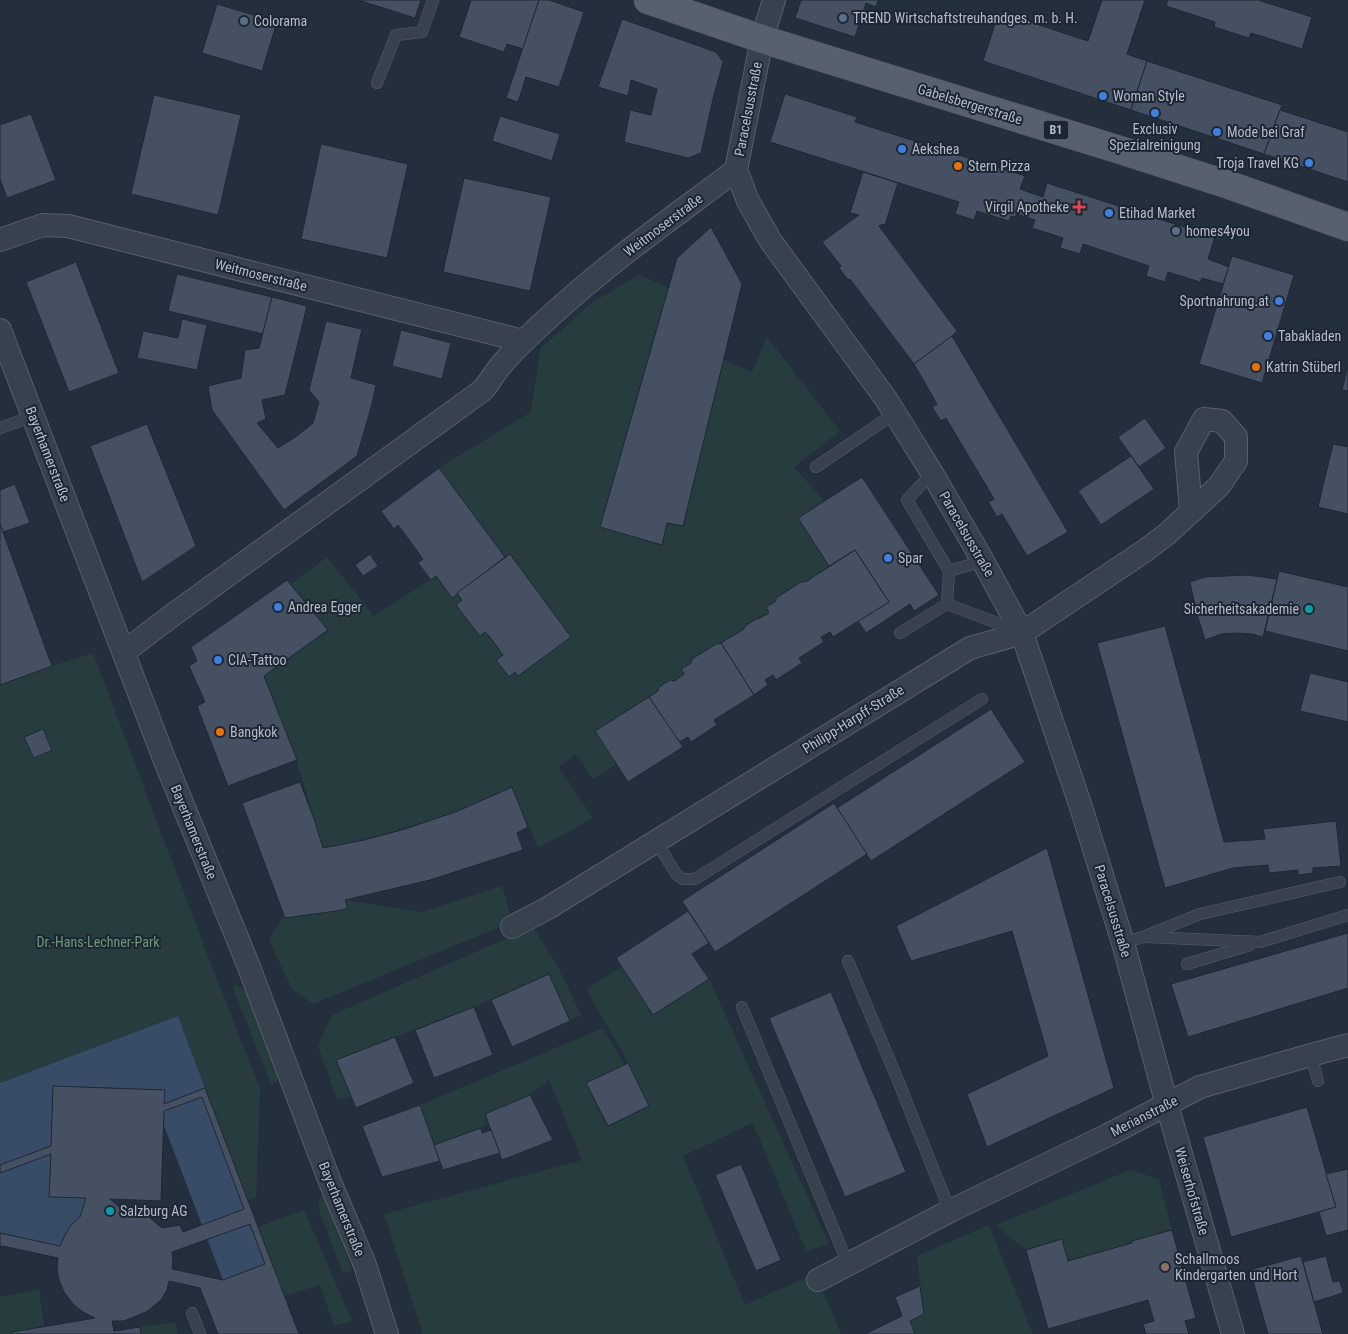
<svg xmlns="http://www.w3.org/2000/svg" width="1348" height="1334" font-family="'Roboto Condensed',sans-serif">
<rect width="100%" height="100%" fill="#242f3e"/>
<g fill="#263c3f">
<path d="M639,275L668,287L600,527L662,544L667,523L683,526L724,360L752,372L767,337L840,431L794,467L824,501L798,518L829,566L807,581L801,582L776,597V601L766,607L769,613C761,618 753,620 745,625L744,629C727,640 710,648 692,658L691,663L681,669L684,674L675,681L670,680L659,687L658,691L595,731L617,764L593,779L576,754L559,767L593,818L538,848L512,787L458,811L364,840L323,848L296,759L264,676L328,631L291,584L327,557L374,616L436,576L451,597L457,593L462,600L457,605L479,635L485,632L503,655L497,660L509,677L515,673L518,675L571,637L511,555L505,557L439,468L531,412L540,349L593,302Z"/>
<polygon points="93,653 209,959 260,1088 256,1198 248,1201 178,1016 0,1083 0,685 52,666"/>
<polygon points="502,886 512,922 313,1004 292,989 269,939 284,916 348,907 345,900 422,912"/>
<polygon points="533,927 557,965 581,1015 570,1021 549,974 474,1007 395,1037 337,1060 351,1096 337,1100 318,1046 332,1015"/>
<polygon points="622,967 653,1015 709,979 829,1244 806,1251 753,1123 683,1156 745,1305 814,1274 818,1280 841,1334 423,1334 384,1214 582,1160 549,1080 530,1095 485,1114 489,1123 481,1128 434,1145 420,1105 603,1028 624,1064 586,1084 607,1126 649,1106 621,1049 586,989"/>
<polygon points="235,984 246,991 279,1076 278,1080 271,1085 232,986"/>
<polygon points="1130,1170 1159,1179 1172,1230 1132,1241 1123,1246 1068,1261 1062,1239 1026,1250 996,1225"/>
<polygon points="323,1194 352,1270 343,1274 318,1207 320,1198"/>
<polygon points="304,1210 352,1321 334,1326 320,1285 284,1296 258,1227"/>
<polygon points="989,1225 1033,1334 915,1334 910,1321 924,1314 917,1256"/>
<polygon points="39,1289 44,1326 13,1332 13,1334 0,1334 0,1297"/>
<polygon points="175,1322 178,1334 141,1334 140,1327"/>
</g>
<polygon fill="#394c67" points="178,1016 205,1088 200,1090 265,1264 223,1280 163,1123 164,1090 53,1086 49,1197 86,1198 80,1217 71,1225 65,1235 60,1246 0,1233 0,1083"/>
<g fill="#455162" stroke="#1f2835" fill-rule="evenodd">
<polygon points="358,0 421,0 415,18"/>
<polygon points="471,0 539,0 523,49 507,44 504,52 459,37"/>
<polygon points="539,0 549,0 584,12 559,87 526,77 518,102 506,98"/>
<polygon points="801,0 878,0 876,7 866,3 855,37 795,18"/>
<polygon points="1102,0 1145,0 1127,54 1147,61 1131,110 983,61 999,12 1088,41"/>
<polygon points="1168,0 1258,0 1312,17 1302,49 1251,33 1249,38 1214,27 1215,22 1166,6"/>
<polygon points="217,4 277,22 262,71 202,53"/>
<polygon points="622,19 716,52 723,62 713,99 701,153 688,158 624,142 630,110 651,115 657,89 631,80 628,96 598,87"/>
<polygon points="1147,61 1282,105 1264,154 1131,110"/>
<polygon points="785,94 857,117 855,122 1025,176 1020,189 1043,197 1047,183 1215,237 1208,259 1229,267 1223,284 1202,278 1200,282 1168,272 1165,282 1146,276 1149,266 1083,244 1080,254 1060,248 1063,238 1032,228 1035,220 1017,214 1015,217 1011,216 1009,221 977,211 974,220 955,214 959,202 770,142"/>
<polygon points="154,95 241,115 218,215 131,194"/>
<polygon points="1280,110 1348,132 1348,182 1264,154"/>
<polygon points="31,114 56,180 7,198 0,179 0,125"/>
<polygon points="500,116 560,134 552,161 492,141"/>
<polygon points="321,144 408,164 387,258 301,239"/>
<polygon points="863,172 898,183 885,225 882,224 879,226 957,331 952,336 914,364 850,279 848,280 839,268 841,266 822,242 859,215 850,213"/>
<polygon points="464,178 551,197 530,291 443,272"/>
<polygon points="711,227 742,284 683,526 667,523 662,545 600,527 677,258"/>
<polygon points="1232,256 1294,275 1262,383 1199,364"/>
<polygon points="76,262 119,373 69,392 26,282"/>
<polygon points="177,274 272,297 263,334 168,311"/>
<polygon points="272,297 307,306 285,395 262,400 266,419 257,423 278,448 297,436 313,423 319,402 309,390 326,321 362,329 351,378 376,385 372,404 357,456 284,510 212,410 208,386 241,378 245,350 259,348"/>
<polygon points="182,319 207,325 197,370 137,358 143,331 178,338"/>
<polygon points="401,330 451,343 442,379 392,366"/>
<polygon points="952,336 1068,532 1027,556 1002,514 997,517 993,510 988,502 994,499 946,418 941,421 932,407 937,404 914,364"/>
<polygon points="1348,365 1348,391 1342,390"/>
<polygon points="1145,418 1166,448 1139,467 1118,437"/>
<polygon points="147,424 196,546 142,582 90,446"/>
<polygon points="1333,444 1348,447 1348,514 1318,507"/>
<polygon points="1131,456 1154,489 1101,525 1078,491"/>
<polygon points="439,468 505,557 452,598 436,576 431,580 418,563 423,559 398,525 394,529 381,511"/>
<polygon points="862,477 939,595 914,611 910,604 866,633 858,621 889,602 855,550 829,566 798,518"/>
<polygon points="15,484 30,523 3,532 0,524 0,490"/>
<polygon points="0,524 52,666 0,685"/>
<polygon points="855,550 889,602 833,637 830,632 821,637 824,642 799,658 802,663 776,680 773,675 765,680 768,685 754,695 721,643 744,629 745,626 756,619 760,618 769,613 766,607 776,601 776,598 801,582 807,581"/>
<polygon points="370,554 378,566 363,576 355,565"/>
<polygon points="510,554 571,637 518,676 515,672 509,677 496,660 503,655 489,636 485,632 480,636 479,635 456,605 462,600 457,593"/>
<polygon points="1279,571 1348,587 1348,651 1265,631"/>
<polygon points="1247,575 1277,579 1263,637 1252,634 1238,633 1221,634 1205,640 1196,611 1190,582 1205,577"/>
<polygon points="287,580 328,630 264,676 297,760 228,786 197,706 205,702 189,666 197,661 191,647"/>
<polygon points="1165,626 1224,842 1265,839 1263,829 1336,821 1341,866 1313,868 1313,873 1298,875 1298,870 1269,873 1268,865 1233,868 1165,888 1097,643"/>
<polygon points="721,643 754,695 714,720 717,725 691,742 688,737 679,742 649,697 658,691 659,687 670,680 675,681 684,674 681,669 691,663 692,659 716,644"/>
<polygon points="1310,673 1348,682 1348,722 1300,711"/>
<polygon points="649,697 683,747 628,782 595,731"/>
<polygon points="991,709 1025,762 871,861 837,808"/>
<polygon points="43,729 52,750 34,758 24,737"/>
<polygon points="300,782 314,819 323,848 364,840 405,829 458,811 512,787 528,827 517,833 523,850 430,880 345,900 348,908 336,911 285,918 242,803"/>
<polygon points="834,803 867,854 715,952 682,901"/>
<polygon points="1047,848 1114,1088 987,1147 967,1094 1048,1056 1012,931 911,961 896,926"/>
<polygon points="688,911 709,943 692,954 709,979 653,1015 616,958"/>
<polygon points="1348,933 1348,988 1188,1037 1171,984"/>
<polygon points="549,974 570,1021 512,1047 491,1000"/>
<polygon points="831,992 906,1172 845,1197 769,1018"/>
<polygon points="474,1007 493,1055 434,1078 415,1030"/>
<polygon points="395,1037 414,1083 356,1108 336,1060"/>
<polygon points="628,1063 649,1106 608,1126 586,1083"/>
<path d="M53,1086L165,1090L164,1104L205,1088L299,1334H218L200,1288L169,1281L167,1290L161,1300L148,1311L124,1321H112L114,1331L140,1327L141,1334H13L12,1332L95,1318L83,1312L73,1304L64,1292L59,1280L57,1270L58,1258L3,1246L0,1247V1233L60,1246L65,1235L71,1225L80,1217L86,1198L49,1197L51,1154L0,1173V1165L51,1146ZM202,1097L244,1209L183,1232L180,1225L162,1228L144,1213L129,1207L118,1206L110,1199L161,1201L164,1111ZM250,1224L265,1264L223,1280L172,1269L173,1261L172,1252Z"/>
<polygon points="530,1095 553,1140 502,1160 485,1114"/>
<polygon points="420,1105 440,1161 382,1177 362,1126"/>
<polygon points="1307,1107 1336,1207 1231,1237 1203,1137"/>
<polygon points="481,1128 482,1133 491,1130 500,1153 443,1170 434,1145"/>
<polygon points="741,1164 781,1260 756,1271 715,1175"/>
<polygon points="1348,1169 1348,1230 1326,1236 1319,1212 1336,1207 1326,1174"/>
<polygon points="1172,1230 1196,1318 1185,1321 1189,1334 1146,1334 1143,1324 1154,1321 1148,1300 1048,1329 1026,1250 1062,1239 1068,1261 1132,1243 1132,1241"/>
<polygon points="1301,1256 1323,1334 1268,1334 1250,1270"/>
<polygon points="1326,1256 1333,1282 1340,1281 1343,1293 1314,1302 1303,1262"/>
<polygon points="920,1286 924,1314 910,1321 915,1334 865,1334 902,1316 895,1297"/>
</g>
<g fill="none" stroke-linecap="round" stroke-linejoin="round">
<defs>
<g id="service">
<polyline points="377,83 396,35 422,32 433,0"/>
<polyline points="0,428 34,416"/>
<polyline points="816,467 895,413"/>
<polyline points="932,473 907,500 949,571 983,561"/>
<polyline points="947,604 949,571"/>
<polyline points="900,633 947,604 1018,631"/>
<polyline points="656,841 676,874 683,879 695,879 982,699"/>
<polyline points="1147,937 1260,942 1348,915"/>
<polyline points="1123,943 1143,937 1200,914 1340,882"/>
<polyline points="848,961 899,1083 950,1211"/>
<polyline points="1187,964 1250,945"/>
<polyline points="742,1007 848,1264"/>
<polyline points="1311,1055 1318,1081"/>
<polyline points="192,1313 200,1334"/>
</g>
<g id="minor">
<polyline points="774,0 762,39 736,170 748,201 770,240 886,399 932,473 983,561 1022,633 1081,807 1123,943 1167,1105 1233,1334"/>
<polyline points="0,240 43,225 68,226 523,341"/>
<polyline points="0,330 165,761 247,962 330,1182 365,1265 387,1334"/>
<path d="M124,652L170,617L483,390C490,381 496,371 503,363C519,344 537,328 555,312C612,260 675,216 736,170"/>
<polyline points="512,927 548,908 970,648 1022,633 1143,552 1167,534 1219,486 1236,461 1236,437 1222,421 1204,419 1186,452 1191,511"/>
<polyline points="818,1280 950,1211 1108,1135 1200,1087 1311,1055 1348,1045"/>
</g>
<polyline id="primary" points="648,0 762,39 1120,150 1229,185 1348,227"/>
</defs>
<use href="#service" stroke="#565f6c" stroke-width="12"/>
<use href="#minor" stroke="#565f6c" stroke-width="24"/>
<use href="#primary" stroke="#414a57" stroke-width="29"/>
<use href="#service" stroke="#38414e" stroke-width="11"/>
<use href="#minor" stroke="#38414e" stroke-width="22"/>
<use href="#primary" stroke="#56606e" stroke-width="28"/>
</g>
<g fill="#5c6f8a" stroke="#1d2633" stroke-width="2">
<circle cx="843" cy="18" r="5"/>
<circle cx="244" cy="21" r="5"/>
<circle cx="1176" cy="231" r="5"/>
</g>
<g fill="#3f7fe0" stroke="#1d2633" stroke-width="2">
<circle cx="1103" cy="96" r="5"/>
<circle cx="1155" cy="113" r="5"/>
<circle cx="1217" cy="132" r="5"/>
<circle cx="902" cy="149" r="5"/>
<circle cx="1309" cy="163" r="5"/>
<circle cx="1109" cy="213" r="5"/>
<circle cx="1279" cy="301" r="5"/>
<circle cx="1268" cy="336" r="5"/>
<circle cx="888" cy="558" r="5"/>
<circle cx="278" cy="607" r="5"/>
<circle cx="218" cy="660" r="5"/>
</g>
<g fill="#e8710a" stroke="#1d2633" stroke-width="2">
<circle cx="958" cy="166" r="5"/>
<circle cx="1256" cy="367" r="5"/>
<circle cx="220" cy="732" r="5"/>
</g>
<path fill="#e0444e" stroke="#1d2633" stroke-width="2" d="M1076.5 199.5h5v5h5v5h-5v5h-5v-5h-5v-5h5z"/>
<g fill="#0f9aa8" stroke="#1d2633" stroke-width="2">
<circle cx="1309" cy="609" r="5"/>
<circle cx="110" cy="1211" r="5"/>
</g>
<circle fill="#8d6e63" stroke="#1d2633" stroke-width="2" cx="1165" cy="1267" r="5"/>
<g text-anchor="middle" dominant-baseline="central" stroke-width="4" stroke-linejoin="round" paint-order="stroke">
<rect fill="#1d2633" stroke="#878f9c" stroke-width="1" x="1043.5" y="120.5" width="25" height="19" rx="4"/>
<g font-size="12" font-weight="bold" fill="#b4bcc9">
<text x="1056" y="130">B1</text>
</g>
<g font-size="14" fill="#b4bcc9" stroke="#1d2633" text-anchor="start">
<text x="853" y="18">TREND Wirtschaftstreuhandges. m. b. H.</text>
<text x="254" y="21">Colorama</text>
<text x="1113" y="96">Woman Style</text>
<text x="1155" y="129" text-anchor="middle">Exclusiv<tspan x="1155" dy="16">Spezialreinigung</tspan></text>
<text x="1227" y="132">Mode bei Graf</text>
<text x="912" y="149">Aekshea</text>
<text x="1299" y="163" text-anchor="end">Troja Travel KG</text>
<text x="968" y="166">Stern Pizza</text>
<text x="1069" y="207" text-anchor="end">Virgil Apotheke</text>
<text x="1119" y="213">Etihad Market</text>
<text x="1186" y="231">homes4you</text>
<text x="1269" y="301" text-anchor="end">Sportnahrung.at</text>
<text x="1278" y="336">Tabakladen</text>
<text x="1266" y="367">Katrin Stüberl</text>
<text x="898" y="558">Spar</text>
<text x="288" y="607">Andrea Egger</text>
<text x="1299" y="609" text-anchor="end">Sicherheitsakademie</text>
<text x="228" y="660">CIA-Tattoo</text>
<text x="230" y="732">Bangkok</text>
<text x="120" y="1211">Salzburg AG</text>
<text x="1175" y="1259">Schallmoos<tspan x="1175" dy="16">Kindergarten und Hort</tspan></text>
</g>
<g font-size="14" fill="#b4bcc9" stroke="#1d2633">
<text transform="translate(970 104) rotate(17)">Gabelsbergerstraße</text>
<text transform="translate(748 109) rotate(-79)">Paracelsusstraße</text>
<text transform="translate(663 225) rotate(-37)">Weitmoserstraße</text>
<text transform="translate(261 275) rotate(14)">Weitmoserstraße</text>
<text transform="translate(48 454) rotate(69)">Bayerhamerstraße</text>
<text transform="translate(967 534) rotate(60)">Paracelsusstraße</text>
<text transform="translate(853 719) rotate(-32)">Philipp-Harpff-Straße</text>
<text transform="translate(194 832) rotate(68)">Bayerhamerstraße</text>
<text transform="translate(1113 911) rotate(73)">Paracelsusstraße</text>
<text transform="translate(1144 1116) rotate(-27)">Merianstraße</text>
<text transform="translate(1192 1191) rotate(74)">Weiserhofstraße</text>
<text transform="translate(342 1209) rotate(68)">Bayerhamerstraße</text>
</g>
<g font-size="14" fill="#6b9a76" stroke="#1d2633">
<text x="98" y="942">Dr.-Hans-Lechner-Park</text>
</g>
</g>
</svg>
